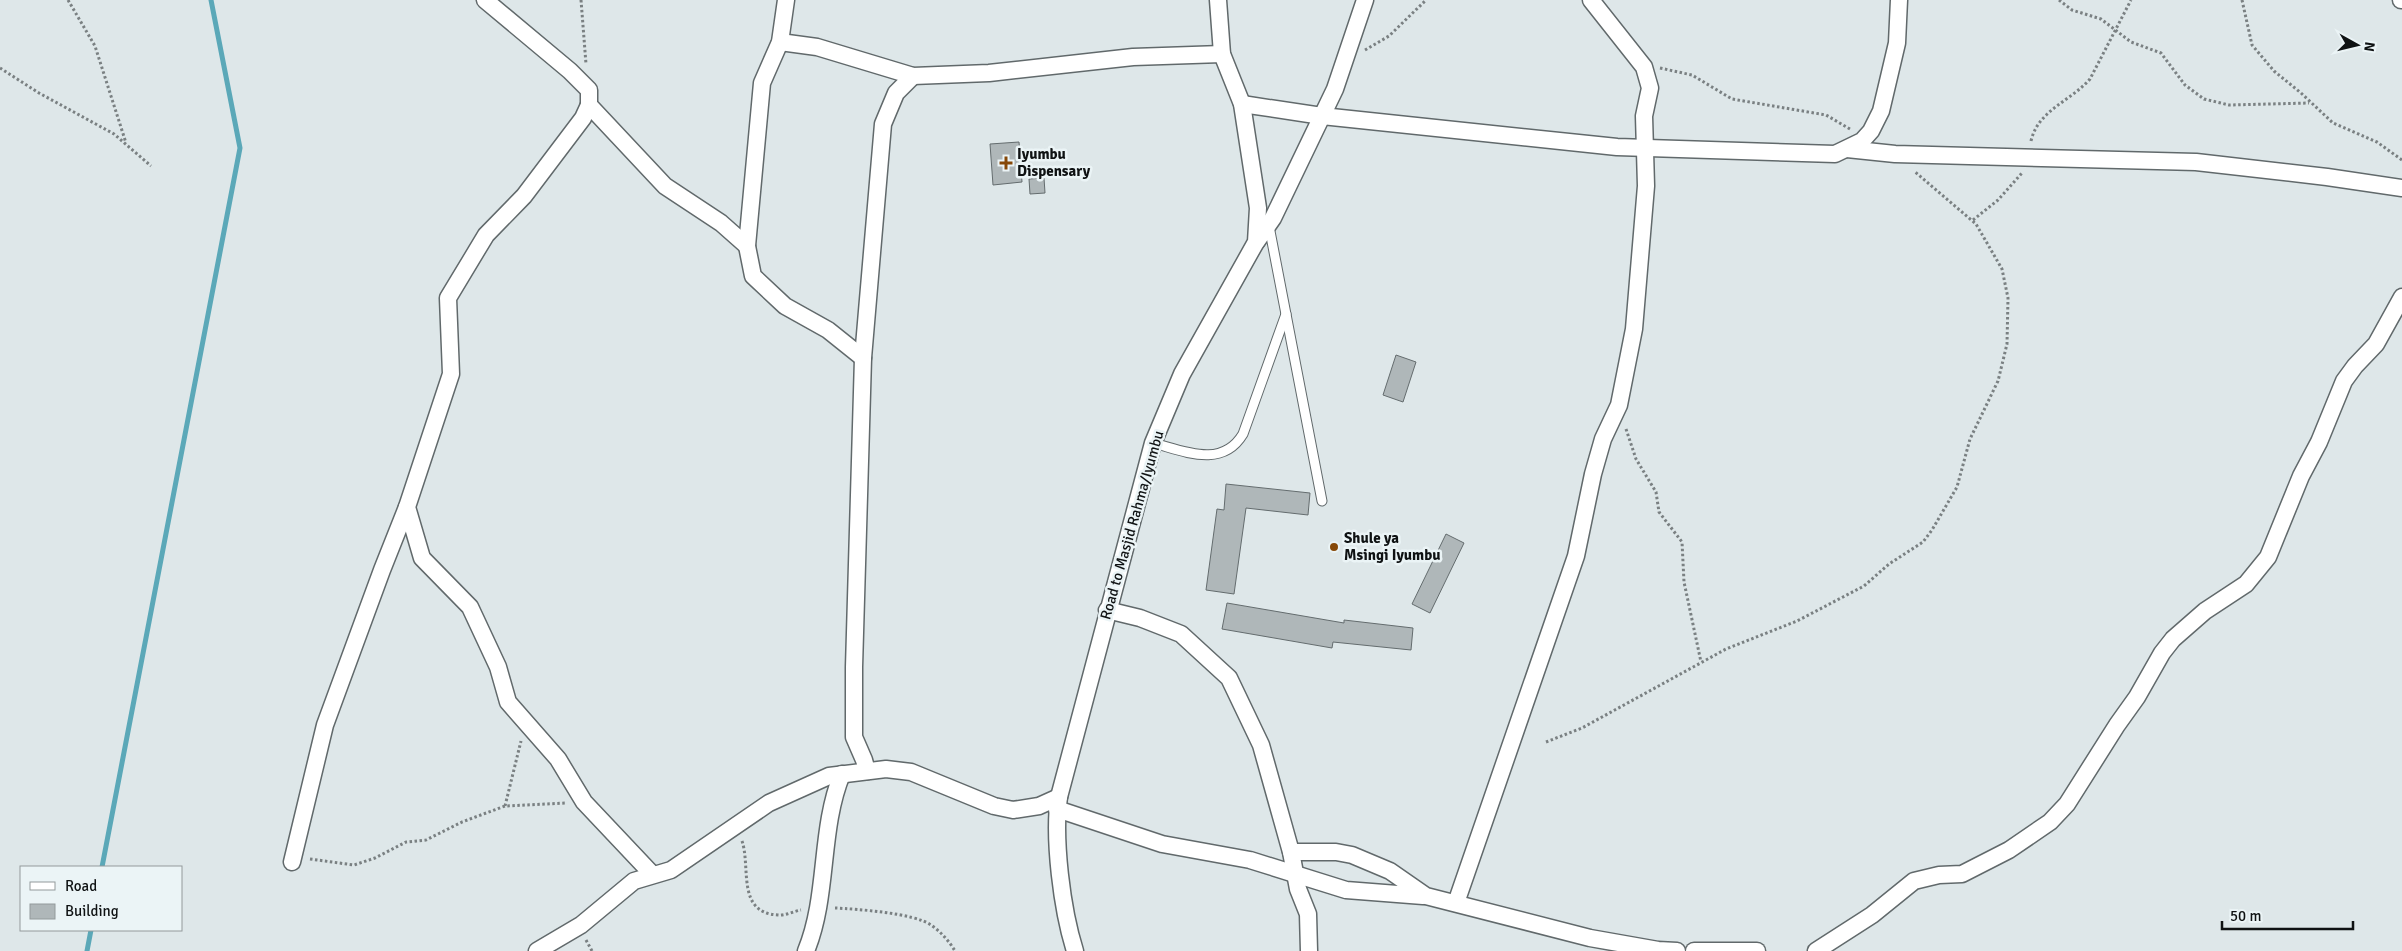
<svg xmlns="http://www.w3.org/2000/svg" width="2402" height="951" font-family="Signika,sans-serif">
<rect width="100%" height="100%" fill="#dee7e9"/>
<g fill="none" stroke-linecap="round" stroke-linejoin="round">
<g stroke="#5ba8b8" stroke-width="5">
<polyline points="102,867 240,148 211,0"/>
<polyline points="87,951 91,930"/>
</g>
</g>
<g fill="#afb7b9" stroke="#646c6e">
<polygon points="1019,142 1022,182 993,185 990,144"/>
<polygon points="1044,178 1045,193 1030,194 1029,179"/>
<polygon points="1396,355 1416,362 1403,402 1383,395"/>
<polygon points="1226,484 1310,493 1308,515 1246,508 1234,594 1206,590 1217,509 1224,510"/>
<polygon points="1446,534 1464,543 1430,613 1412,604"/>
<polygon points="1227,603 1344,623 1344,620 1413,628 1411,650 1333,642 1332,648 1222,629"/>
</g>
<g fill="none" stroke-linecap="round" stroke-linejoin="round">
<defs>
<g id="lane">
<polyline points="1269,226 1322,501"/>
<path d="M1153,443C1184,451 1222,469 1243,434L1286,314"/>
</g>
<g id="street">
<polyline points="485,0 570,71 589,90 589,105 665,186 721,223 747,246"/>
<polyline points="786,0 780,42 762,83 747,246 753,276 785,306 828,330 863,358"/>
<polyline points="2401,0 2402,0"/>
<polyline points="780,42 817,47 913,76 989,73 1133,57 1222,54"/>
<polyline points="1242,104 1322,116 1617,147 1835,154 1862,141 1871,131 1881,111 1897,43 1899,0"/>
<polyline points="589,105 583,118 524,196 486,235 448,298 451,374 407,507 422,558 470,607 498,667 508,702 558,759 584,802 652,874"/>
<polyline points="1847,149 1895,154 2196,162 2327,177 2402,188"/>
<polyline points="1257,241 1273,218 1335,89 1365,0"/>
<polyline points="1107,610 1140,618 1181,634 1229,678 1261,745 1291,852 1298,889 1308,914 1309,951"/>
<polyline points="867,771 864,760 854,737 854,667 863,358 883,124 896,93 913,76"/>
<polyline points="1057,809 1162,844 1250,860 1346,890 1423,896"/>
<polyline points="1291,852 1336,852 1352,855 1390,871 1426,896 1590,938 1658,950 1677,951"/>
<polyline points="292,862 325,725 382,570 407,507"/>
<polyline points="1456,903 1576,556 1593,474 1603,439 1619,405 1634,329 1646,186 1644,116 1650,88 1644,67 1591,0"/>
<polyline points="537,951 581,925 634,881 671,870 769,803 829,776 886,769 911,772 994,806 1013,810 1039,806 1059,797"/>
<path d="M806,951C829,895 819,830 842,774"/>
<path d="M1075,951C1062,910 1053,839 1059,797L1153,443L1182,374L1256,242L1258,208L1242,104L1222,54L1218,0"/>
<polyline points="1694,951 1757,951"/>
<polyline points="1816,951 1872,915 1914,881 1939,875 1962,874 2009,850 2050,822 2067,804 2117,725 2137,697 2162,653 2173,639 2205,611 2246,584 2268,557 2301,476 2319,442 2344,381 2355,366 2376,344 2402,297"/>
</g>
</defs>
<use href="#lane" stroke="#61696b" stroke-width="11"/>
<use href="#street" stroke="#61696b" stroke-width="19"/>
<g stroke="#7a8082" stroke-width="3" stroke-dasharray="2.5 2.5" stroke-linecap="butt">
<polyline points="68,0 95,46 126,143"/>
<polyline points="581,0 586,64"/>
<polyline points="2059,0 2072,10 2101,19 2131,42 2161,53 2185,85 2204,99 2229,105 2309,103"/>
<polyline points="2242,0 2252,45 2274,71 2301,93 2333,123 2377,142 2402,160"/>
<polyline points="1365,50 1389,36 1426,0"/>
<polyline points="0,68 39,93 114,134 151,166"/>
<polyline points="1660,68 1692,75 1732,99 1826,115 1850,129"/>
<path d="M2031,141C2038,110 2071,101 2090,79L2131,0"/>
<polyline points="1973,220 1998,200 2022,173"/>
<polyline points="1626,429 1636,459 1656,492 1659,512 1682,542 1684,582 1701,662"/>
<polyline points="1546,742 1582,728 1726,649 1797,621 1864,586 1889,564 1923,542 1932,530 1957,487 1970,439 1998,381 2007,344 2008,298 2002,269 1976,224 1914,171"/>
<polyline points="505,806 521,741"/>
<path d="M742,841C751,867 736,913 778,915C785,916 794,911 801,910"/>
<polyline points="310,859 354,865 375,858 406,842 426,840 462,822 505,806 565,803"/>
<path d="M835,908C856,909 914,913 931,925C941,932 949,941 955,951"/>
<polyline points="586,940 592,951"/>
</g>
<use href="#lane" stroke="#fff" stroke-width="9"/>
<use href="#street" stroke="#fff" stroke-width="16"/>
</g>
<g fill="#864808" stroke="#ebf4f6" stroke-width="2">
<path d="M1003.5 155.5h5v5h5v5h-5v5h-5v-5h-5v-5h5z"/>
<circle cx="1334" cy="547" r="5"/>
</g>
<g text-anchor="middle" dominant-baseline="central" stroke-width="5" stroke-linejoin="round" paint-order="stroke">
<g font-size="15" font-weight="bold" fill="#0f1213" stroke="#ebf4f6" text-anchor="start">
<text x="1017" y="154">Iyumbu<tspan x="1017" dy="17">Dispensary</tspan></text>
<text x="1344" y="538">Shule ya<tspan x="1344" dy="17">Msingi Iyumbu</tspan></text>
</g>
<g font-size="15" fill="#0f1213" stroke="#ebf4f6">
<text transform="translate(1132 525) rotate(-74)">Road to Masjid Rahma/Iyumbu</text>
</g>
</g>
<rect x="20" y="866" width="162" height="65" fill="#ebf4f6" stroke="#939a9b"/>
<rect x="30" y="882" width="25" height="8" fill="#ffffff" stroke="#939a9b"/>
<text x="65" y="891" font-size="15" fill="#0f1213">Road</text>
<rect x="30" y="904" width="25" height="15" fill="#afb7b9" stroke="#939a9b"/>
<text x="65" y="916" font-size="15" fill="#0f1213">Building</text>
<g transform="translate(2357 45) rotate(98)" stroke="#ebf4f6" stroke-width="4" paint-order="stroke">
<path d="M0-4L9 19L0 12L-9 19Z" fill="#0f1213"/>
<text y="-8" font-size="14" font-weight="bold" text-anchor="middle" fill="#0f1213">N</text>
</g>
<path d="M2222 921v8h131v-8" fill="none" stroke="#0f1213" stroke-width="2.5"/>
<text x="2230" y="921" font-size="15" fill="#0f1213" stroke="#ebf4f6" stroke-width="4" paint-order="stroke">50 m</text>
</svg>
